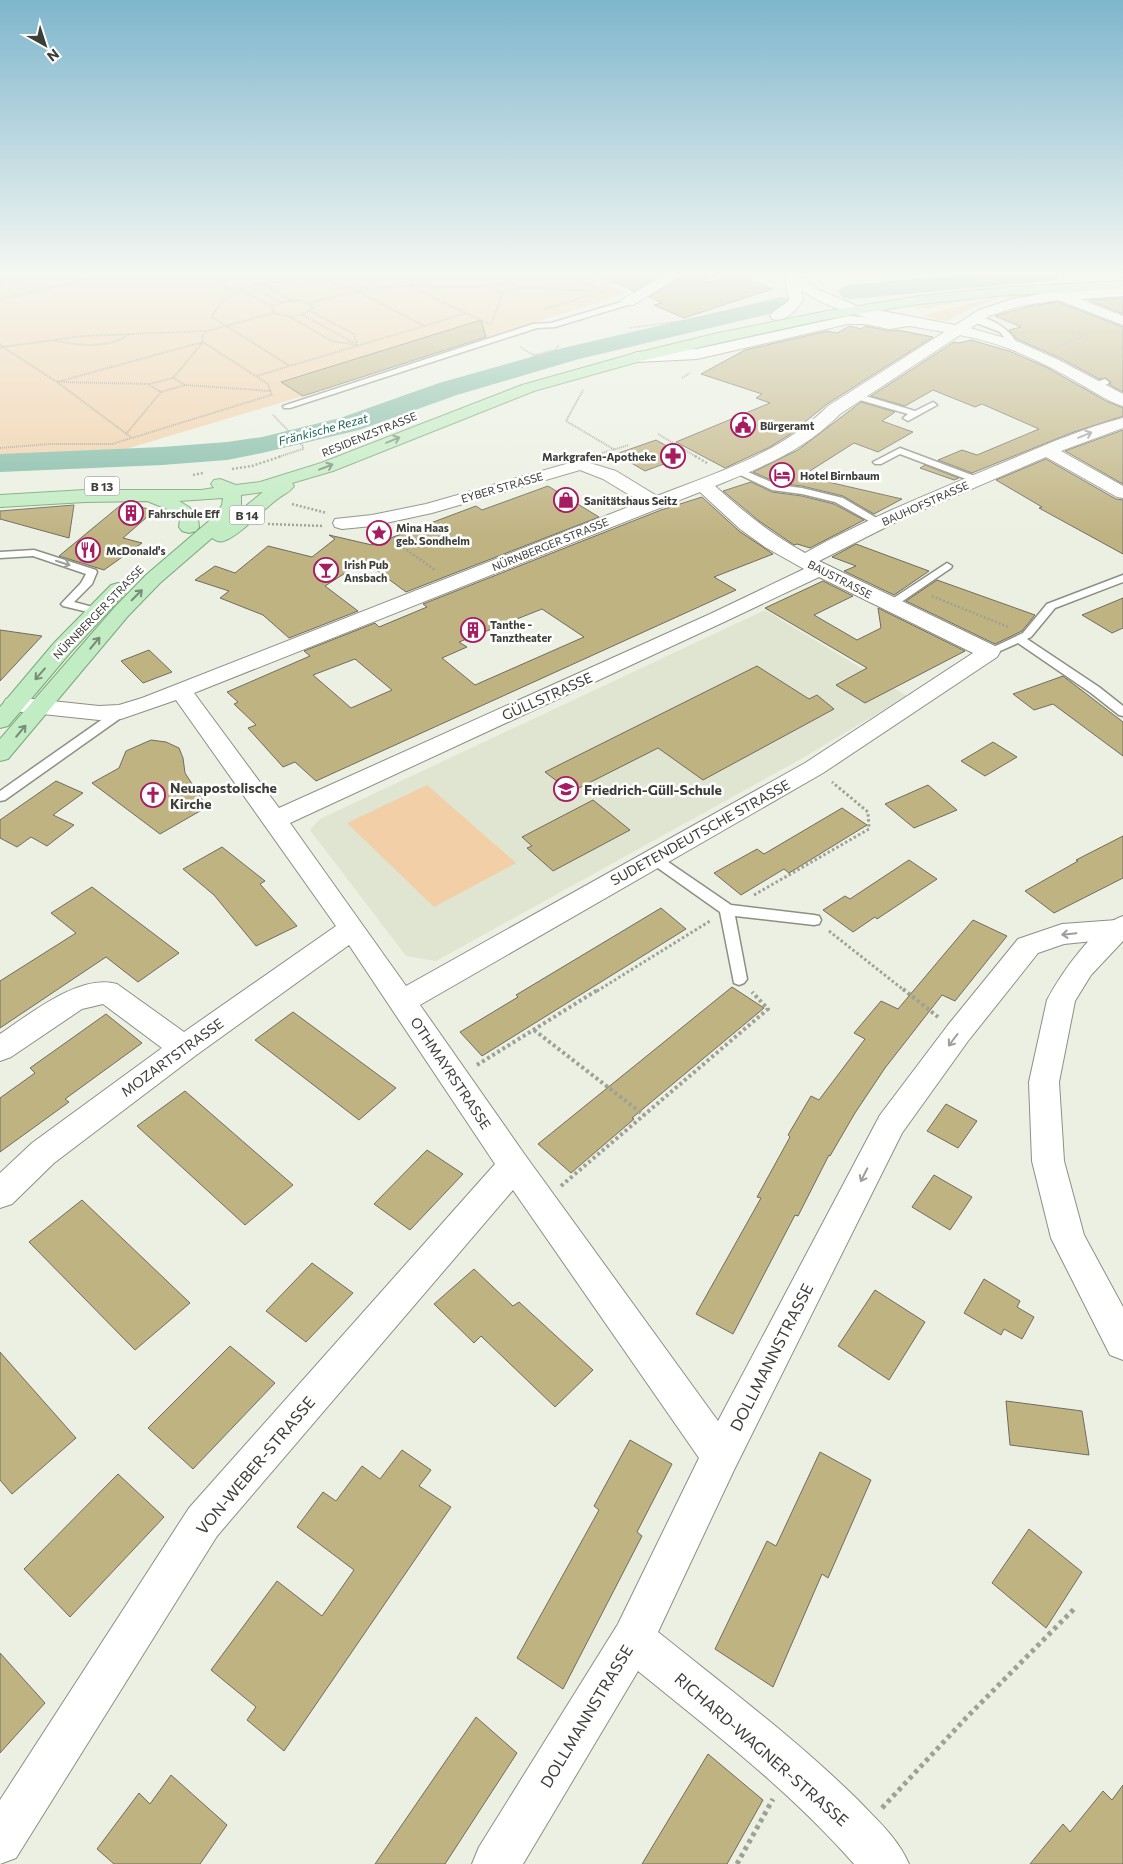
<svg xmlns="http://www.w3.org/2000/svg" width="1123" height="1864" font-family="Commissioner,sans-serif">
<rect width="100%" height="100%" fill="#ecf0e2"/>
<polygon fill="#dfe5d0" points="765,610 907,696 801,759 436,961 406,956 310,830 320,819"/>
<g fill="#f2cfa7">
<polygon points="0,274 644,274 608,285 627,293 485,338 461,326 281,381 303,396 116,452 0,455"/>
<path d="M1084,289L1016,299L1000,296L978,298L924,309L915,308C927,295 1058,291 1084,289Z"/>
<polygon points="993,298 1000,298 974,307 947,321 933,319 923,315"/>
<polygon points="427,785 516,863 434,907 347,823"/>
</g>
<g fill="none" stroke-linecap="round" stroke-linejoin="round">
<g fill="#80baa5" fill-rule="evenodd">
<polygon points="974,274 1060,274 1057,279 1049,281 850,299 842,297 838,292 842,287 850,285"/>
<polygon points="782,297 790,299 794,304 790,309 579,359 457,395 359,430 262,453 227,460 162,465 0,472 0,454 162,447 227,442 262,437 340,418 439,383 563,348"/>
</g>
</g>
<g fill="#c0b382" stroke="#6f6c60" fill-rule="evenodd">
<polygon points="596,274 663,274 634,291"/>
<polygon points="686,274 706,274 707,283 734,274 772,289 684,318 654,305 662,303 649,297"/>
<polygon points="1123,298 1123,314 1088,300"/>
<polygon points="1058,302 1123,327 1123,392 1110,385 1111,382 1106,378 1099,379 1062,359 1017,339 1009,330 1021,327 995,316 1030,306"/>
<polygon points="481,320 486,337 303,396 281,382"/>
<polygon points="850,326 861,329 865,326 889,331 897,330 933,337 827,404 789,435 768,448 725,468 676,442 770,403 756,398 762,394 701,374 745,350 827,331 837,333"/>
<polygon points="971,340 1009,351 1046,367 1106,401 1123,408 1123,416 1071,433 972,473 938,460 962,450 977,455 1039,429 982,404 975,407 933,390 905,406 871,396 954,342 959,343"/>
<polygon points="861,402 895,412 882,421 913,432 878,452 854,443 802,476 902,499 874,514 843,496 802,486 778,483 753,472 798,450"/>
<polygon points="1123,430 1123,484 1065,451"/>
<polygon points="656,440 685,456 645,471 616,454"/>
<polygon points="1046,459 1116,499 1123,500 1123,554 1039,508 1042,507 996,480"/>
<polygon points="925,465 959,478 954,480 920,468"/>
<polygon points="751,482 772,492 802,496 834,504 864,520 810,548 797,544 794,545 759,521 723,491"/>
<polygon points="548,486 599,517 406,592 364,561 325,586 358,611 289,638 263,615 220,598 229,591 195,580 215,566 235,573 268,546 312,557 335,539 329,535 372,545 476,506 482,510"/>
<path d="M702,497L739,531L773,554L714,577L736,590L316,781L295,762L283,767L248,728L256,725L234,704L238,702L227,692L310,656L304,651L375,623L379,627L427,607L423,604L661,510ZM542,609L584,637L475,685L442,658L467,647L459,642ZM355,659L392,690L351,708L313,675Z"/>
<polygon points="122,504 155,510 123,538 142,543 104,570 59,556"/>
<polygon points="74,505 69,538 0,519 0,511"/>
<polygon points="856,544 929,571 894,595 844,571 856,566 832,557"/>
<polygon points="937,580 1035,615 1022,631 995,644 906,601"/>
<polygon points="823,581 853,596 814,615 857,640 881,628 878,608 965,651 865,703 836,685 867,668 765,608"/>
<polygon points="1123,598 1123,628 1112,633 1082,615"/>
<polygon points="0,630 42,636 0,681"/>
<polygon points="149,650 172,672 143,683 121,661"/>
<polygon points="757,666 809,699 817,695 834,709 703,780 658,748 571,792 545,772"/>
<polygon points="1063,676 1123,722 1123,756 1053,704 1034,710 1013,694"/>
<polygon points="151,740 166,742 179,748 183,758 185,773 207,807 160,834 92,783 119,768 126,751"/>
<polygon points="993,742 1017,757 985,776 961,761"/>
<polygon points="56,781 83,793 53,815 74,825 47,846 31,837 17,847 0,838 0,820"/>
<polygon points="928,785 957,810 914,828 885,804"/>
<polygon points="593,800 630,830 553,871 527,848 532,846 522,837"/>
<polygon points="842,808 867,825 789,873 784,869 741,895 714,873 757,849 764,854"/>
<polygon points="1123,836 1123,878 1054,913 1025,891 1078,861 1076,860"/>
<polygon points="222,847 265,881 260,884 297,926 256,946 214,895 183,869"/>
<polygon points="909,860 937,879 877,919 875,917 853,932 823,910 845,896 850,899"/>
<polygon points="92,887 179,953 138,982 106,957 0,1028 0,981 76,933 51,913"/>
<polygon points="661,908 686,929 482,1056 460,1032 518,997 516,995"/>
<polygon points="973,920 1007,936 955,1001 942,995 885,1068 855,1113 830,1156 829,1155 798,1216 795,1215 733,1334 696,1314 761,1198 757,1197 790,1137 788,1135 811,1096 819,1100 865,1039 854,1033 881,1001 898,1009"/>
<polygon points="732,987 764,1008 632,1118 634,1119 571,1173 538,1144"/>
<polygon points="293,1012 396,1088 359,1120 255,1040"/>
<polygon points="106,1014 142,1043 65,1099 69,1102 0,1152 0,1098 35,1073 30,1068"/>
<polygon points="185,1091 293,1185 245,1225 137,1126"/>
<polygon points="946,1104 977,1121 958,1148 927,1131"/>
<polygon points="427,1150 463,1174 410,1230 374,1204"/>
<polygon points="934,1175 972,1197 950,1230 912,1207"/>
<polygon points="82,1200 190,1303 135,1350 29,1242"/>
<polygon points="312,1263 353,1293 306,1342 266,1311"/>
<polygon points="474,1269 513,1306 519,1302 593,1370 555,1407 481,1336 474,1343 434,1304"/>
<polygon points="984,1279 1020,1301 1017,1307 1034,1317 1022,1339 1004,1329 1001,1335 964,1313"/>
<polygon points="875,1290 925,1322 889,1380 838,1346"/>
<polygon points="230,1346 275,1383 193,1469 148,1428"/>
<polygon points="0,1352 76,1438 12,1494 0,1480"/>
<polygon points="1006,1401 1082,1411 1089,1455 1010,1445"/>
<polygon points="630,1440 672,1464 637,1532 642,1536 563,1689 517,1658 599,1510 594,1506"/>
<polygon points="402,1450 431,1470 419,1486 451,1507 284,1751 247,1720 256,1707 211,1670 277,1581 322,1616 354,1570 297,1527 323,1492 336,1501 362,1466 380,1479"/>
<polygon points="820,1452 871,1480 828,1578 822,1574 773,1687 715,1649 767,1541 776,1546"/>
<polygon points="118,1474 164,1517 70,1617 24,1569"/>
<polygon points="1029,1529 1082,1572 1046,1628 992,1583"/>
<polygon points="0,1653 45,1703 0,1753"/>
<polygon points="476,1717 517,1753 445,1864 375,1864"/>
<polygon points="708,1754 763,1800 727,1864 642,1864"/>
<polygon points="171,1775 227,1825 200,1864 114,1864 97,1849 139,1793 150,1804"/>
<polygon points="1123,1785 1123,1864 1030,1864 1063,1824 1070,1832 1103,1791 1112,1800"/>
</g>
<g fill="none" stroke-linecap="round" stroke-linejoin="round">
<defs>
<g id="service">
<polygon points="789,274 812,274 808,276 792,277"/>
<polygon points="942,274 951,274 952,275 948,277"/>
<polygon points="628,300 632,302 631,304 555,327 537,328 290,408 284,408 283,406 533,324 551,323"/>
<path d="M971,317C989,315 1010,329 1018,345L1011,347L1000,332L971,321Z"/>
<polygon points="1105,379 1109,382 1108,384 1093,388 1089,385"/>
<polygon points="856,393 915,411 933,402 937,405 908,421 903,418 908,414 853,398 853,394"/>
<polygon points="900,448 980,478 982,480 977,483 974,482 900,454 881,464 875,464 873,462"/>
<polygon points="739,468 778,485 802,488 843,498 885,523 880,526 876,525 835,502 802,494 772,490 736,473 734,471"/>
<polygon points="34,550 96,570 97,572 92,584 74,602 100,609 102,611 100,613 96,614 63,606 61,604 81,583 86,574 33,556 0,558 0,552"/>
<polygon points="947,563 952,566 951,568 894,607 886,607 884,605 886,603"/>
<polygon points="1123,575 1123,582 1055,608 1031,637 1027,639 1099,687 1123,706 1123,716 1119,715 1091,693 1018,643 989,656 983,652 1023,633 1047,604"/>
<polygon points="121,708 125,709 127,712 125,715 5,800 0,801 0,791 117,709"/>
<polygon points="653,853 658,855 731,905 814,915 819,916 821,920 819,924 814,925 735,916 747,979 744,983 739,985 734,983 720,912 648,861 646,858 648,855"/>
</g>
<g id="minor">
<polygon points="667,274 684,274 633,305 623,305 621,302 623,299"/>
<path d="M1123,288V296L1080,299L1123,316V325L1058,300L1020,306L989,316L840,414C802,452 764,466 715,486C744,512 770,534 805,553C864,520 926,495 988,469C1032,451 1076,430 1123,418V428L1061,451L1123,486V498L1117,497L1046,457L904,518L819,561L997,647L1000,652L997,657L823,773L420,1005L525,1155L718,1421L880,1115L948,1025L1018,939L1062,924L1117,920L1123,922V938L1064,944L1038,953L968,1041L902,1133L734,1470L658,1632C725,1686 795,1738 857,1799C876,1819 898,1838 909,1864H854C790,1791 713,1732 638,1671L523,1864H472L479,1847L618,1624L699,1458L513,1190L217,1536L16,1858L0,1864V1800L189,1508L495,1164L349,945L195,1056L54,1163L12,1204L0,1208V1173L32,1143L162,1048L103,1004L82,1009L11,1057L0,1061V1034C30,1014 80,973 117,984L184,1032L336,926L176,700L121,719L99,720L14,711L6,709L3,704L6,699L14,697L99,706L119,705L142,698L641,502L603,479L580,470L432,513L372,526L342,529L335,527L333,523L335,519L372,515L426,504L580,460L616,471L657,496C718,472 780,454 828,406L979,310L1012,299L1051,292ZM700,492L740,529L765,547L804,569L710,614L279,808L194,693ZM819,577L973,653L805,763L406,986L290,823L724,622Z"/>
<path d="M848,316C862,316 874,319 888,320C898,321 907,317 916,319L918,322L916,325L889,329L865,324H848L697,359L637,362L632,360L629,357L632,354L637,352L697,349Z"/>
</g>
<g id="tertiary">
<path d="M784,274H799L819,290L857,306L970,328L1019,342L1061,361L1123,394V406C1109,402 1095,392 1082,385C1059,371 1035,359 1010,349C947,324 856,329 801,290L803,300C796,310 786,323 772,319L770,316C774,309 783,307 789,300Z"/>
<path d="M1123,916V941L1091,975L1075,1001L1059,1082L1064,1161L1084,1235L1123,1307V1360L1110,1355L1051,1238L1032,1161L1029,1082L1047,1000C1061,974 1094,925 1123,916Z"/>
</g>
<g id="primary">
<path d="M1123,281V289L1009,295L919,304L822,320L718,343L641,361L534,391L333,471L292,483L294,486C290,492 284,494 279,498C263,509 243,533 226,540C221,543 216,541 212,538L160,583L128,616L8,759L0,761V739L114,608L146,575L216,515L222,505L223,498L179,501L189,507L198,518L199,527L196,531L189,533L182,531L179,527L180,519L167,509L147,501L85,502L0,507V495L85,490H201L214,488L211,484L214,480L220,479L236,485L260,482L321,463L522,385L632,354L718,333L822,312L919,296L1009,287ZM263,492L236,514L241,505V495Z"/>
<polygon points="118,583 125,585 128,589 125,593 70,653 8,726 0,728 0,707 54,643 111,585"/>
</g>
</defs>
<use href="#service" stroke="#8c9083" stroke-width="3"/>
<use href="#minor" stroke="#8c9083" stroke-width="2"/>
<use href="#tertiary" stroke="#8c9083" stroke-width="2"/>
<use href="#primary" stroke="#78a778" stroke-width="2"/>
<g stroke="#9ea196" stroke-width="2" stroke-dasharray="1 1" stroke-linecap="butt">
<polyline points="202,274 234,292"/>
<polyline points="258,274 273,282"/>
<polyline points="452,274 410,286 491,325"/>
<polyline points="511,274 507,282 520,288"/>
<polyline points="564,274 601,290"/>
<path d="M592,274C605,285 619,279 634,274"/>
<path d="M304,280L330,282L357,291L424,326L290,366L212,317C228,283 271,282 304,280Z"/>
<polyline points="0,285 47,274"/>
<polyline points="264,285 291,300"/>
<polyline points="490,287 503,293 491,324"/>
<polyline points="253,288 280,302"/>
<polyline points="360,289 393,274"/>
<polyline points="243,291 273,307"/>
<polyline points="503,293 520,288 604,291 614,289"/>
<polyline points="0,300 107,274"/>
<path d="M298,300L308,303L313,308C301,318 285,319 272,311L273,306L287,301Z"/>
<path d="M310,303C340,295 370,288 400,286C436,285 472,291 507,282"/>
<polyline points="544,309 604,291"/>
<polyline points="310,311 354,334 357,345"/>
<polyline points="303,315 354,343"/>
<polyline points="290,317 332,341 357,345"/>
<polyline points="424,326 466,313"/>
<polyline points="629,328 689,320 763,303"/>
<path d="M54,340C77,346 110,349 129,334"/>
<polyline points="0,344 3,347 82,336 207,331 274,313"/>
<polyline points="1060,346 1082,337 1079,333"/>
<polyline points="520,347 549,364"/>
<polyline points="0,348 3,347 57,382 132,438 271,395"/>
<polyline points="534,355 555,350 559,345"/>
<polyline points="257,376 289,366"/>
<polyline points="682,378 690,373"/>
<polyline points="57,382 203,342 268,384 272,396"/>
<polyline points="62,382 149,384 173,378"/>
<polyline points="185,385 173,378 203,342 202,336 207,331"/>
<polyline points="583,390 566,421 615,450"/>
<polyline points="161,392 185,385 271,391"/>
<polyline points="273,415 303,446 303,449 278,457"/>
<polyline points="126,434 161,392 149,385"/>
<polyline points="658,434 697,457"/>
<polyline points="0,448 49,444 112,444 131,438"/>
<polyline points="602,453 629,445"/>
</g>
<g stroke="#9ea196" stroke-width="2.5" stroke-dasharray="2 2" stroke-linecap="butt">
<polyline points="695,456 707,463"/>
<polyline points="232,469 252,466 282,456"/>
<polyline points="193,475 203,473"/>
<polyline points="292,504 327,513"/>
<polyline points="268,524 324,526"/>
<polyline points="387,536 435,570"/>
<polyline points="932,596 1008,627"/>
</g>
<g stroke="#9ea196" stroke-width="3" stroke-dasharray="2.5 2.5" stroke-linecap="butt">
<polyline points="754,895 869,829 868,812 832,782"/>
<polyline points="829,931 905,991"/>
<polyline points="597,991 710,921"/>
</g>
<g stroke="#9ea196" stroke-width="4" stroke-dasharray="3 3" stroke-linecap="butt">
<polyline points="903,989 938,1017"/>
<polyline points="534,1030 644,1115"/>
<polyline points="477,1065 599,989"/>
<polyline points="561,1186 768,1009 752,992"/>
</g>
<g stroke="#9ea196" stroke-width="5" stroke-dasharray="4 4" stroke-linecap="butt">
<polyline points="882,1808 966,1718 1074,1609"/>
<polyline points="737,1864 773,1799"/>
</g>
<use href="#service" fill="#fff" fill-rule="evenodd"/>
<use href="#minor" fill="#fff" fill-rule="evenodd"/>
<use href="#tertiary" fill="#fff" fill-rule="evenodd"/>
<use href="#primary" fill="#c2ecc3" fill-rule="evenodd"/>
</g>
<defs><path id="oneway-shaft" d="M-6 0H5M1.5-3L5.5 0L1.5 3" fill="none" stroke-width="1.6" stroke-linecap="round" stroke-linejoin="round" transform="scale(1.25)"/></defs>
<g stroke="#9e9e9c">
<use href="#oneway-shaft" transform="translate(1085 435) rotate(-22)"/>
<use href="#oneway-shaft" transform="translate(63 563) rotate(18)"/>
<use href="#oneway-shaft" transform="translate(1069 934) rotate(174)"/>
<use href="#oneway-shaft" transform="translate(953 1040) rotate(127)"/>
<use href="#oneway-shaft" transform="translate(864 1175) rotate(117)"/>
</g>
<g stroke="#788c77">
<use href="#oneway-shaft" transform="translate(393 440) rotate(-22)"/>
<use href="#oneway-shaft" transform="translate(326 467) rotate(-21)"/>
<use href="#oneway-shaft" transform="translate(137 595) rotate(-45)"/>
<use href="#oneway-shaft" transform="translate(95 643) rotate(-50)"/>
<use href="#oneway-shaft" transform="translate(40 674) rotate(131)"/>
<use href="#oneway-shaft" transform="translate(21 731) rotate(-50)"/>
</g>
<linearGradient id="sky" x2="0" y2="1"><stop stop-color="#7eb6cd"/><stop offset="0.51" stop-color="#f6f8f2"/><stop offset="1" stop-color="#f6f8f2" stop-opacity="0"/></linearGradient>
<rect width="1123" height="535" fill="url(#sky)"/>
<defs>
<symbol id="civic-ring" viewBox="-11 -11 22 22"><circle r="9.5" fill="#fff" stroke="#a71c60" stroke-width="1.5"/><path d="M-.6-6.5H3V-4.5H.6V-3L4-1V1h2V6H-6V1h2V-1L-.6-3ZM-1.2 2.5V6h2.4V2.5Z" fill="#a71c60"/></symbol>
<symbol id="pharmacy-ring" viewBox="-11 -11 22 22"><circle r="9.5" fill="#fff" stroke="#a71c60" stroke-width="1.5"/><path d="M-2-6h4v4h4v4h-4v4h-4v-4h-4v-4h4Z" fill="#a71c60"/></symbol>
<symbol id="hotel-ring" viewBox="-11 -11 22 22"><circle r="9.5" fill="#fff" stroke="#a71c60" stroke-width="1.5"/><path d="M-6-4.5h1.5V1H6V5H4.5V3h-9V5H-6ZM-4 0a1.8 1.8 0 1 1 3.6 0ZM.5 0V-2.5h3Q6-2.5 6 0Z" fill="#a71c60"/></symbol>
<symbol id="shop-ring" viewBox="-11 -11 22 22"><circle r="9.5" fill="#fff" stroke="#a71c60" stroke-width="1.5"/><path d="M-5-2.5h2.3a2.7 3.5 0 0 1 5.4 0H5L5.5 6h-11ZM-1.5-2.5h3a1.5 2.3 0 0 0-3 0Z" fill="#a71c60"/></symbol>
<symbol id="building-ring" viewBox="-11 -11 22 22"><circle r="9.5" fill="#fff" stroke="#a71c60" stroke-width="1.5"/><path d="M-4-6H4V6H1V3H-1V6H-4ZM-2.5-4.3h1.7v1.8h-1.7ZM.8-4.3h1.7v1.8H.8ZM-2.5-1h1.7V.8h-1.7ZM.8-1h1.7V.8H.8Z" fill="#a71c60"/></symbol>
<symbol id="sight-ring" viewBox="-11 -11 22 22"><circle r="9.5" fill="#fff" stroke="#a71c60" stroke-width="1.5"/><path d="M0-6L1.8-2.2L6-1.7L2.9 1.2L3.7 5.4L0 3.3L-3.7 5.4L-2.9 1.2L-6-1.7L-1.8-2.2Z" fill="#a71c60"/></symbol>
<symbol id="restaurant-ring" viewBox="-11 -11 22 22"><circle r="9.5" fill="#fff" stroke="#a71c60" stroke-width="1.5"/><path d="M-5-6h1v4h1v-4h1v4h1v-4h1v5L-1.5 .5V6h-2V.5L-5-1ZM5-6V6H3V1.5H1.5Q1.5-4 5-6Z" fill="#a71c60"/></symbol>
<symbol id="bar-ring" viewBox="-11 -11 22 22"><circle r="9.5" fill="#fff" stroke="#a71c60" stroke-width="1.5"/><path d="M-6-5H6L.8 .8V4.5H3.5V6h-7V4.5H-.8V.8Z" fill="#a71c60"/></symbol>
<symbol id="school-ring" viewBox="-11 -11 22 22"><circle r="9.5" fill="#fff" stroke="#a71c60" stroke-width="1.5"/><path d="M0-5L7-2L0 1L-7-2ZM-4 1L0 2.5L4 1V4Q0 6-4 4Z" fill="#a71c60"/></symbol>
<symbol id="church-ring" viewBox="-11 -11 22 22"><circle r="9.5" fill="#fff" stroke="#a71c60" stroke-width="1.5"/><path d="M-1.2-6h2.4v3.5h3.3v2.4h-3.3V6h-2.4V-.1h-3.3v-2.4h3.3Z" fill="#a71c60"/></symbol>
</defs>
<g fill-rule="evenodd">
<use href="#civic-ring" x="729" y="411" width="28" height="28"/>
<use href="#pharmacy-ring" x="659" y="442" width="28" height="28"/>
<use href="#hotel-ring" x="768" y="461" width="28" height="28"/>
<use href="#shop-ring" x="552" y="486" width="28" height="28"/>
<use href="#building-ring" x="117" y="499" width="28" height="28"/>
<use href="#sight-ring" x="365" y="519" width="28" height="28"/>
<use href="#restaurant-ring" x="74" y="536" width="28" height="28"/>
<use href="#bar-ring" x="312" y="556" width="28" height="28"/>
<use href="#building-ring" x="459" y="616" width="28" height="28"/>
<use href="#school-ring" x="552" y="775" width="28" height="28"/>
<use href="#church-ring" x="139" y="781" width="28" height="28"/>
</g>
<g text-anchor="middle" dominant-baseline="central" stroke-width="5" stroke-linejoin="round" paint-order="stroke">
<g font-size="11" font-weight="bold" fill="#3c3e38" stroke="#fff" text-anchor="start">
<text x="760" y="425">Bürgeramt</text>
<text x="656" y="456" text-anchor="end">Markgrafen-Apotheke</text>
<text x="800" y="475">Hotel Birnbaum</text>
<text x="584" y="500">Sanitätshaus Seitz</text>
<text x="148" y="513">Fahrschule Eff</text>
<text x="396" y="527">Mina Haas<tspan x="396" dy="13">geb. Sondhelm</tspan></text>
<text x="106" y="550">McDonald's</text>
<text x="344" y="564">Irish Pub<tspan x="344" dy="13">Ansbach</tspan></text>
<text x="490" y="624">Tanthe -<tspan x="490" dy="13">Tanztheater</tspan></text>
</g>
<g font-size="11" fill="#3c3e38" stroke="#fff">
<text transform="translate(369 434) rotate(-22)">RESIDENZSTRASSE</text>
<text transform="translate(502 487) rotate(-16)">EYBER STRASSE</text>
<text transform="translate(925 503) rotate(-24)">BAUHOFSTRASSE</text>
<text transform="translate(550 544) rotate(-22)">NÜRNBERGER STRASSE</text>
<text transform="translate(840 579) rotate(27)">BAUSTRASSE</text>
<text transform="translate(98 612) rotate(-46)">NÜRNBERGER STRASSE</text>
</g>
<g font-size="12" font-style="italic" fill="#1d6550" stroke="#fff">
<text transform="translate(323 429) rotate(-15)">Fränkische Rezat</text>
</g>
<g fill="#fff" stroke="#767874" stroke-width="1">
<rect x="84.5" y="476.5" width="35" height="19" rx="4"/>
<rect x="229.5" y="505.5" width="35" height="19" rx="4"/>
</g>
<g font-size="12" font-weight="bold" fill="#3c3e38">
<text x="102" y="486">B 13</text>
<text x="247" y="515">B 14</text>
</g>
<g font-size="14" fill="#3c3e38" stroke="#fff">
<text transform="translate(547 696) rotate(-24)">GÜLLSTRASSE</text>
<text transform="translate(700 832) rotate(-29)">SUDETENDEUTSCHE STRASSE</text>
<text transform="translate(172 1057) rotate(-36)">MOZARTSTRASSE</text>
<text transform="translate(451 1073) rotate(56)">OTHMAYRSTRASSE</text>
</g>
<g font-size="14" font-weight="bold" fill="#3c3e38" stroke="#fff" text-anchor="start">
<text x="170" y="787">Neuapostolische<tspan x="170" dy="16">Kirche</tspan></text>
<text x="584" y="789">Friedrich-Güll-Schule</text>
</g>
<g font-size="16" fill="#3c3e38" stroke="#fff">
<text transform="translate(771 1357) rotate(-63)">DOLLMANNSTRASSE</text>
<text transform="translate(255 1465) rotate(-50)">VON-WEBER-STRASSE</text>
<text transform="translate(586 1716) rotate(-59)">DOLLMANNSTRASSE</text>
<text transform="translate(762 1749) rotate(41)">RICHARD-WAGNER-STRASSE</text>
</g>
</g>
<g transform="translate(45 45) rotate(141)" stroke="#ffffff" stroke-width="4" paint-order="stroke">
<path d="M0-4L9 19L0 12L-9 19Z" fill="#3c3e38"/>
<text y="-8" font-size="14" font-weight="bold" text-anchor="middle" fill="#3c3e38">N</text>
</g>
</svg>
